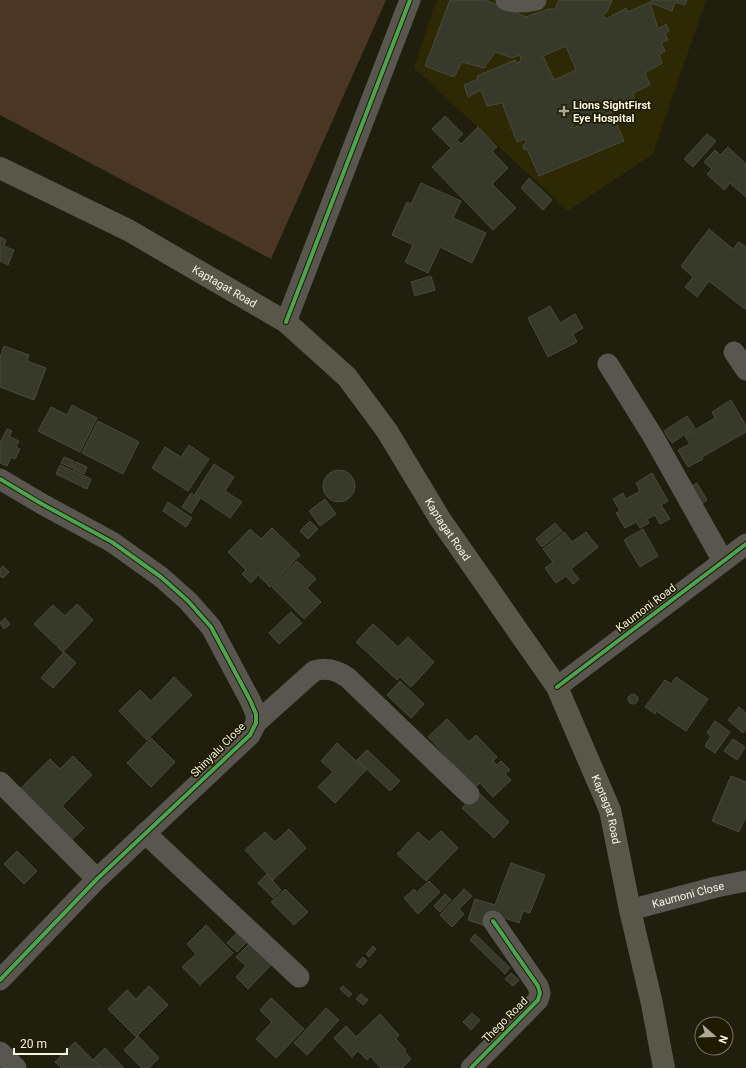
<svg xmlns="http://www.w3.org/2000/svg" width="746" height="1068" font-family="Roboto,sans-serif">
<rect width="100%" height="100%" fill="#201f0e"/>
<polygon fill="#2c2904" points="438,0 706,0 653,154 568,211 414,68 433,9"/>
<polygon fill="#4a3624" points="0,0 386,0 271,259 0,115"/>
<g fill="#37392b" stroke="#484a3c" fill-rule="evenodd">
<path d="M450,0H486L526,17L548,9H555L559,0H612L607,12L603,14L606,19L626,8L628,12L650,2L658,29L666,24L669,31L665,34L668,40L661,43L665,51L659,55L662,63L645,73L650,85L633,93L634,99L572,125L573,128L611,111L624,141L539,176L527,149L524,150L523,145L526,143L525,139L517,142L504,108L503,103L487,106L481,90L468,97L464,85L478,79L477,76L515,60L517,63L521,61L520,55L512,58L495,52L484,68L462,62L454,77L425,66ZM566,46L576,70L554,80L543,56Z"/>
<polygon points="652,0 687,0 685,5 675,2 672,11 651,3"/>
<polygon points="445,116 463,134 450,147 432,129"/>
<polygon points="478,127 497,147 492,151 508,168 492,184 516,208 493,230 432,167 458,141 461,144"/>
<polygon points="707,134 716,141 693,167 684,159"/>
<polygon points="728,147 746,164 746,197 730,183 724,190 707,174 712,169 704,162 715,150 720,155"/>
<polygon points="529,178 552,200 543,210 521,188"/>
<polygon points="421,183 461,201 453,218 486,233 472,263 440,247 428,273 405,262 413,245 392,235 407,202 411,204"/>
<polygon points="709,229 733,249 739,242 746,247 746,307 745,309 709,281 697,297 685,287 693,277 681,266"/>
<polygon points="0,237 6,240 4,246 14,250 8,265 0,261"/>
<polygon points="431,276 435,290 415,296 411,282"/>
<polygon points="550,306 560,323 575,314 583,328 573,334 577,342 548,357 528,318"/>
<polygon points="4,346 29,355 27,361 46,368 34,400 0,387 0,358"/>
<polygon points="731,400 746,426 746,432 702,457 703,459 688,467 678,450 690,444 685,436 715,418 712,412"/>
<polygon points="72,405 97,418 80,452 38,431 51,407 67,415"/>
<polygon points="687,416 695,428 672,443 664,431"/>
<polygon points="98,421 139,442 123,474 82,453"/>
<polygon points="7,429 12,431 9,436 19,441 16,447 20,449 15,459 11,457 7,466 0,463 0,443"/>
<polygon points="189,445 209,459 188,491 152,468 165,447 181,457"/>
<polygon points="64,457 74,461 72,468 61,463"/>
<polygon points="76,462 87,467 84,474 73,469"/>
<polygon points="214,464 234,477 225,491 242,502 230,518 195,494"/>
<polygon points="60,465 91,479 87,489 56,474"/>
<circle cx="339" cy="486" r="16"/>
<polygon points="652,473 668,501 661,505 670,519 660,524 655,515 647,519 649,523 640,528 636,522 625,528 616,513 620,511 613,499 623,493 626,499 640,491 636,483"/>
<polygon points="697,483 707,500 702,504 691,486"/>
<polygon points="191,493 200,499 191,513 182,507"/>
<polygon points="325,499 336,514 320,526 309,511"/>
<polygon points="168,502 192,518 186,527 163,511"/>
<polygon points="310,521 318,529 308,539 300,531"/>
<polygon points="555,523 562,531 542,547 536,539"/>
<polygon points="272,528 300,555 270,587 258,575 251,583 242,574 246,570 228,552 250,529 261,539"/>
<polygon points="643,529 658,556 640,567 624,540"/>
<polygon points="564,532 572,542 586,532 598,547 571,569 579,579 573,584 566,576 556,583 545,568 553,562 543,549"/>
<polygon points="297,561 316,579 307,588 321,602 304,619 272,587"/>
<polygon points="3,566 9,572 3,578 0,576 0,569"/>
<polygon points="77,604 93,620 63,652 34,624 53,605 65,616"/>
<polygon points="291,612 302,623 279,644 269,633"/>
<polygon points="5,618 10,624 4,629 0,623"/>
<polygon points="373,624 398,647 408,637 434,662 411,687 400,677 397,680 356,642"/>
<polygon points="64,652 76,663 53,688 41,678"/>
<polygon points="174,677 192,695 147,740 119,711 140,690 151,701"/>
<polygon points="676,677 708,699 686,731 656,711 655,714 645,707 665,680 671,684"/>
<polygon points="400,681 424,704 411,718 387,695"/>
<circle cx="633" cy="699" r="5"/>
<polygon points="739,707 746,713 746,729 743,733 728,720"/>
<polygon points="447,719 469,742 476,735 497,757 493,761 497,765 501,761 510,770 505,774 511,780 493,797 480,783 475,787 428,737"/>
<polygon points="715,721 730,732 715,753 705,746 711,736 707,733"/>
<polygon points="151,738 175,762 151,787 127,763"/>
<polygon points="733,739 745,747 737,760 724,751"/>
<polygon points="337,743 366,770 335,803 318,787 333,772 321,761"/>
<polygon points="367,750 400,781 390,791 357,760"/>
<polygon points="73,756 92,775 62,806 84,828 68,843 17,792 50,759 60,769"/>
<polygon points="731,776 746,782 746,816 739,832 712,821"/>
<polygon points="477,791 509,822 494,838 462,808"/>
<polygon points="289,829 306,848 273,880 245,850 265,832 275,842"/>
<polygon points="441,831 458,848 426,881 397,854 418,832 429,842"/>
<polygon points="17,851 37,871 24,884 4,864"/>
<polygon points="511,863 545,875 530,913 523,911 519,923 505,918 501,931 468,920 475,899 495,905"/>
<polygon points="267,874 281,890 273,898 258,883"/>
<polygon points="429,881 440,892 429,903 418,891"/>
<polygon points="285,889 308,912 294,925 271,902"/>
<polygon points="414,889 428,904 418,914 404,898"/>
<polygon points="464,889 472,896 459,909 464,914 452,927 440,915"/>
<polygon points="445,894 451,900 440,912 434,906"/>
<polygon points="206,925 233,953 200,985 182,967 196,954 187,944"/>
<polygon points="239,931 248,941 237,952 227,943"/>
<polygon points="475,934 510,968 505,974 470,940"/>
<polygon points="250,943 272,964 248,989 236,977 246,966 236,957"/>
<polygon points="373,946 376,949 369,957 366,954"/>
<polygon points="363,957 367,961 360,968 356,965"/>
<polygon points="511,973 519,980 513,986 505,979"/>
<polygon points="149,986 168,1005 136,1037 108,1009 127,990 136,999"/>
<polygon points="343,986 352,994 349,997 340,989"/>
<polygon points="361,994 368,1000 363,1005 356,999"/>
<polygon points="271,998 304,1029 276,1058 256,1039 272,1022 260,1010"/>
<polygon points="326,1008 339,1020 307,1055 294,1043"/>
<polygon points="472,1013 480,1020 471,1030 463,1022"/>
<polygon points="380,1014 399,1035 396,1039 406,1050 404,1051 411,1059 402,1068 381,1068 370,1056 367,1060 358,1051 352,1057 334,1038 346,1026 356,1037"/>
<polygon points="138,1036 159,1058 149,1068 142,1068 124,1050"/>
<polygon points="75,1042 101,1068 60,1068 61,1067 55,1062"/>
<polygon points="105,1048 124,1068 101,1068 93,1060"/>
</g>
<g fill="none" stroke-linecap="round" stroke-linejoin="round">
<g stroke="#58564f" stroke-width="21">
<path d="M506,0C515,3 527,2 536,0"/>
<polyline points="286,322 410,0"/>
<polyline points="734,352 746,370"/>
<polyline points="608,364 654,438 723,561"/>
<polyline points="0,479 42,504 112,542 161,577 188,601 211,627 250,700 256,714 256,723 250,735 97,879 0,980"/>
<polyline points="557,687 746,544"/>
<path d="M256,723L314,671C327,667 337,670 348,678L469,794"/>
<polyline points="0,782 97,879"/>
<polyline points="145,833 299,977"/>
<path id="s1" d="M630,910L716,887L746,881"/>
<polyline points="0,1052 16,1068"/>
<polyline points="471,1068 538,1000 540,993 538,986 493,921"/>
</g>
<path stroke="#59564a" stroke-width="22" id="s2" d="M0,168L128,230L286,322L347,377L387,431L440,519L557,687L610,810L630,910L652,1004L664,1068"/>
<defs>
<g id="cycleway">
<polyline points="286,322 410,0"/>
<polyline points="0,479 42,504 112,542 161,577 188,601 211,627 250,700 256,714 256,723 250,735 97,879 0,980"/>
<polyline points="557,687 746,544"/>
<polyline points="471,1068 538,1000 540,993 538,986 493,921"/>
</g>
</defs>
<use href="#cycleway" stroke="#1f1b00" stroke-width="6"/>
<use href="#cycleway" stroke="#4ca352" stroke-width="4"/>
</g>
<path fill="#aba998" stroke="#1f1b00" stroke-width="1.5" d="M562 105h4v4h4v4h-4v4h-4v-4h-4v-4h4z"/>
<g text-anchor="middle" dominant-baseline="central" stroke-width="3.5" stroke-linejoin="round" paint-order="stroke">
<g font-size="11" font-weight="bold" fill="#f6f4e3" stroke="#1f1b00" text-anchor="start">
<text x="573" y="105">Lions SightFirst<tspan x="573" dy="13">Eye Hospital</tspan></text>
</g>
<g font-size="11" fill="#f6f4e3" stroke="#1f1b00">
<text stroke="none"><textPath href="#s2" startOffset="254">Kaptagat Road</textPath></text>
<text stroke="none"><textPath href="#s2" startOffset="590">Kaptagat Road</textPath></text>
<text transform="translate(646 608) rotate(-37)">Kaumoni Road</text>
<text transform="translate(218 750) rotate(-45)">Shinyalu Close</text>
<text stroke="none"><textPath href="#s2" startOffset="914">Kaptagat Road</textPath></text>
<text stroke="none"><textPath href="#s1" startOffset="60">Kaumoni Close</textPath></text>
<text transform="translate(505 1020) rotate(-45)">Thego Road</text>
</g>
</g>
<g transform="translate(714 1036) rotate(110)"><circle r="19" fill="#1f1b00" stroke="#75725b"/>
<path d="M0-3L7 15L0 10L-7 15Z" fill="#aba998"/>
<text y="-6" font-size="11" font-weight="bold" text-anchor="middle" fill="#f6f4e3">N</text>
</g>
<path d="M14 1048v6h53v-6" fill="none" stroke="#f6f4e3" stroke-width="2"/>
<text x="20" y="1048" font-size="12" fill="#f6f4e3" stroke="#1f1b00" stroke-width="3" paint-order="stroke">20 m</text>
</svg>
